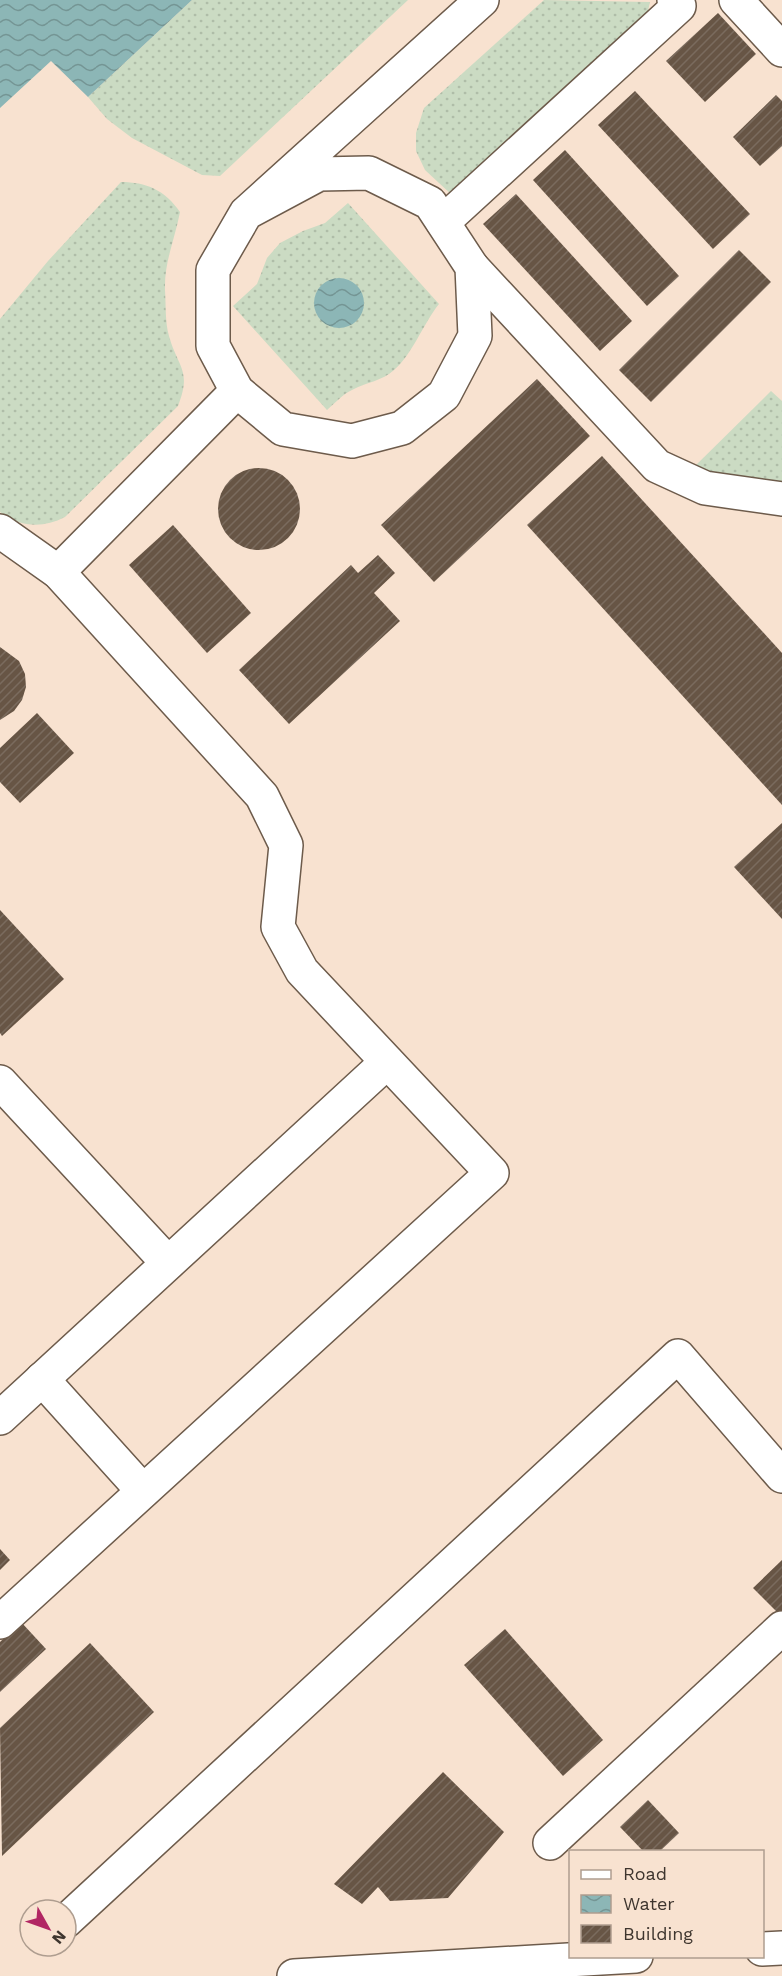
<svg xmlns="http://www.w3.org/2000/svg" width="782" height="1976" font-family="'Work Sans',sans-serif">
<defs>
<pattern id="grass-dots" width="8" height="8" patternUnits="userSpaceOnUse" patternTransform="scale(1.5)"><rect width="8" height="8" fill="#cbdbc3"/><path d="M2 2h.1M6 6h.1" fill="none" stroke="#afbda8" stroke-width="1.8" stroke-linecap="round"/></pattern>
<pattern id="water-waves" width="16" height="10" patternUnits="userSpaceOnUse" patternTransform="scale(1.5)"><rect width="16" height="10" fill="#8cb6b6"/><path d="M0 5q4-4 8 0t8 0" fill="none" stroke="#749594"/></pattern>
<pattern id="building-hatch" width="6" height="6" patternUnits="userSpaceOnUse" patternTransform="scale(1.5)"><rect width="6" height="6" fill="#675545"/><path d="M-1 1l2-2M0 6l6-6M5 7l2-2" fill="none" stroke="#7a6b5e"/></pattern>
</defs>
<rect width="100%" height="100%" fill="#f8e2d0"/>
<g fill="url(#grass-dots)">
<polygon points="192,0 408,0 220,176 202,175 132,138 107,119 88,97"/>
<polygon points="544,0 650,2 647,15 453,196 425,170 416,151 416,133 424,108"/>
<path d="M121,182C146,182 165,190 180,212C175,239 164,262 165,290C166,304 165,323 169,336C178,368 192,370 178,406L65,517C42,529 20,527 0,512V319L48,261Z"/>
<path d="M348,203L439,304C423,324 412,355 394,370C382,381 367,382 352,390C343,394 335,403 327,410L233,306L257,284L267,258L280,243L303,231L325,223Z"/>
<polygon points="771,391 782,401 782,485 692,469"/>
</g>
<g fill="url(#water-waves)">
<polygon points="0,0 192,0 88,97 51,61 0,108"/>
<circle cx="339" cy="303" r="25"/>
</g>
<g fill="url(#building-hatch)">
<polygon points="718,13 756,54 705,102 666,61"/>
<polygon points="635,91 750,214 713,249 598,125"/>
<polygon points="776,95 782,101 782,146 760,166 733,137"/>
<polygon points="565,150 679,276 647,306 533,180"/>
<polygon points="516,194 632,321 600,351 483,224"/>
<polygon points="739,250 771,282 651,402 619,370"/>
<polygon points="537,379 590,436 434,582 381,525"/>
<polygon points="602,456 782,653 782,805 527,525"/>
<circle cx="259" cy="509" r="41"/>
<polygon points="173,525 251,613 207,653 129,565"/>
<polygon points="378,555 395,573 374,593 400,621 289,724 239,670 351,565 358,573"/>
<polygon points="0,647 19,661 25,674 26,687 22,700 14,711 0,720"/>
<polygon points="37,713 74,753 20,803 0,782 0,748"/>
<polygon points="782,823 782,919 734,867"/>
<polygon points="0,910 64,979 2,1036 0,1033"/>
<polygon points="0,1549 10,1560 0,1570"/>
<polygon points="782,1560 782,1617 753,1588"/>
<polygon points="21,1622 46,1649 0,1692 0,1642"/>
<polygon points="505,1629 603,1740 563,1776 464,1665"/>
<polygon points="90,1643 154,1712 2,1856 0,1728"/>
<polygon points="443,1772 504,1832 448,1898 390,1901 378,1887 362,1904 334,1884"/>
<polygon points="648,1800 679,1833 659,1852 644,1852 620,1827"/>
</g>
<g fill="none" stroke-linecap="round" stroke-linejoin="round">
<defs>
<g id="minor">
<polyline points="736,0 782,50"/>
<polyline points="246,213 319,174 369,173 430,203 472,267 475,336 444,395 402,428 352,441 283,429 237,391 213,346 213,270 246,213 482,0"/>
<polyline points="443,222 679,6 674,0"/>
<polyline points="472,267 657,466 705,488 782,499"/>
<polyline points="0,531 58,572 262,796 286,845 278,927 302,971 492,1173 0,1622"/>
<polyline points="58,572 237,391"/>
<polyline points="0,1082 168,1263"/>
<polyline points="42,1379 143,1491"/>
<polyline points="0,1418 387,1062"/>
<polyline points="550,1843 782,1628"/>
<polyline points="66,1921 678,1356 782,1476"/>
<polyline points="762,1949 782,1948"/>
<polyline points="294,1976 636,1956"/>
</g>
</defs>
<use href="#minor" stroke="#6d5b4b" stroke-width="36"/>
<use href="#minor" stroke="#fff" stroke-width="33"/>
</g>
<rect x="569" y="1850" width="195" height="108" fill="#f8e2d0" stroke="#ae9d8f" stroke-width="1.5"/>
<rect x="581" y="1870" width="30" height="9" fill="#ffffff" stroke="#ae9d8f" stroke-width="1.5"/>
<text x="623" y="1880" font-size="18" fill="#3e352e">Road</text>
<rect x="581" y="1895" width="30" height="18" fill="url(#water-waves)" stroke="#ae9d8f" stroke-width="1.5"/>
<text x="623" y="1910" font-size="18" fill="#3e352e">Water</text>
<rect x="581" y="1925" width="30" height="18" fill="url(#building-hatch)" stroke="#ae9d8f" stroke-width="1.5"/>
<text x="623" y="1940" font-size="18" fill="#3e352e">Building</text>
<g transform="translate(48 1928) rotate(130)"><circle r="28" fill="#f8e2d0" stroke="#ae9d8f" stroke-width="1.5"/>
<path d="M0-4.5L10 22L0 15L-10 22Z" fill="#b12663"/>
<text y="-9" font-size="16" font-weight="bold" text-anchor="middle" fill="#3e352e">N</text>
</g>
</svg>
